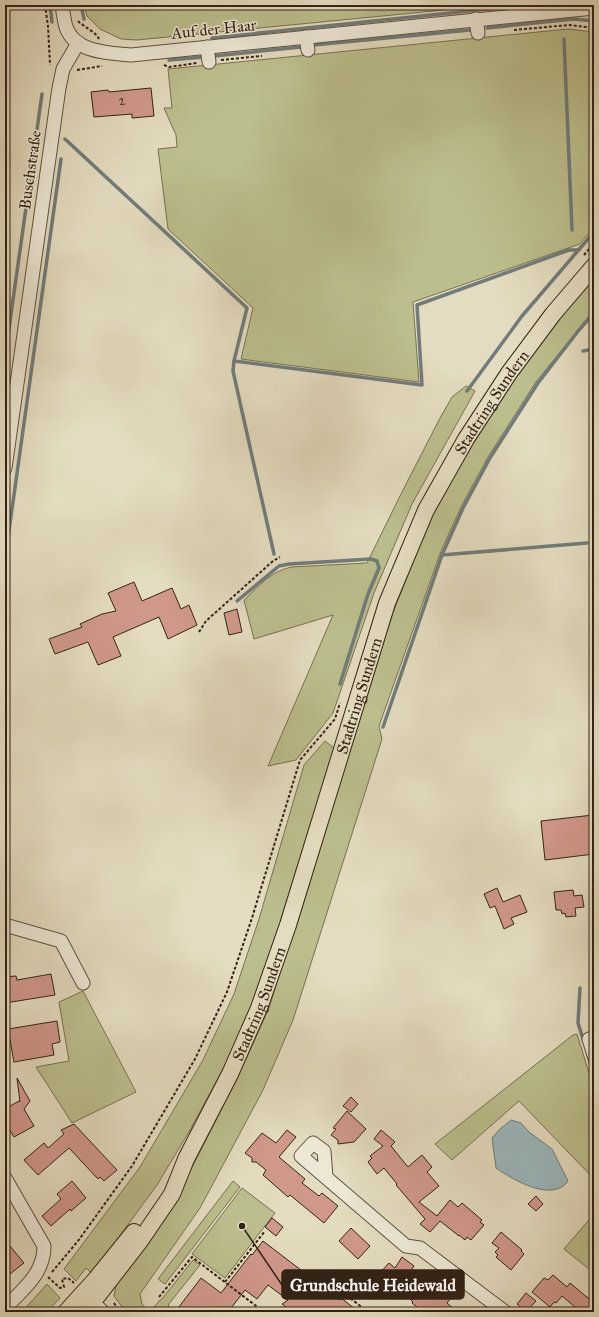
<svg xmlns="http://www.w3.org/2000/svg" width="599" height="1317" font-family="'IM FELL Great Primer',serif">
<rect width="100%" height="100%" fill="#e4dcc0"/>
<filter id="stains"><feTurbulence type="fractalNoise" baseFrequency=".005" numOctaves="4"/><feColorMatrix values="0 0 0 0 .2 0 0 0 0 .09 0 0 0 0 .02 0 0 0 .5 -.17"/></filter>
<radialGradient id="worn" r=".72"><stop offset=".6" stop-color="#630" stop-opacity="0"/><stop offset="1" stop-color="#630" stop-opacity=".3"/></radialGradient>
<g fill="#bcbe8d" stroke="#787052">
<polygon points="84,5 495,5 137,40 121,39 100,29 87,16"/>
<polygon points="568,29 594,32 594,227 580,244 413,302 419,382 241,359 253,308 168,229 158,149 177,147 176,135 164,108 172,108 168,69"/>
<polygon points="594,278 594,310 536,382 488,457 462,505 441,551 379,726 382,739 293,1020 263,1090 200,1208 140,1294 142,1304 149,1312 126,1312 114,1296 116,1285 149,1243 177,1197 238,1077 269,1008 392,615 430,519 471,443 512,379 558,319"/>
<path d="M466,386L475,391L412,504L374,593L333,713L296,760L268,766L333,615L254,639L244,600C260,585 270,572 291,567L367,563L401,494L439,420L452,397Z"/>
<polygon points="325,741 334,748 297,881 254,1003 222,1071 190,1130 157,1185 92,1274 86,1268 76,1281 64,1269 140,1167 203,1060 234,994 259,919 304,765"/>
<polygon points="594,961 594,1023 590,1024 592,974"/>
<polygon points="83,991 136,1092 72,1123 36,1067 69,1061 59,1002"/>
<polygon points="577,1034 594,1089 594,1179 519,1101 452,1160 435,1144 573,1035"/>
<polygon points="233,1181 240,1187 165,1284 158,1279"/>
<polygon points="242,1188 275,1213 225,1278 192,1254"/>
<polygon points="594,1214 594,1273 564,1249"/>
<polygon points="193,1260 200,1265 168,1305 169,1306 165,1312 156,1312 152,1309 160,1300 161,1300"/>
<polygon points="47,1284 60,1298 48,1311 49,1312 22,1312"/>
</g>
<path fill="#9bb8be" stroke="#717c7b" d="M511,1120L521,1123L529,1132L552,1149L568,1181C553,1203 513,1180 496,1168L492,1138L500,1129Z"/>
<g fill="none" stroke-linecap="round" stroke-linejoin="round">
<g stroke="#717c7b" stroke-width="3.5">
<polyline points="50,5 52,22"/>
<polyline points="81,5 84,19"/>
<polyline points="487,28 574,19 594,21"/>
<polyline points="212,38 527,5"/>
<polyline points="564,39 572,230"/>
<polyline points="314,45 470,30"/>
<polyline points="214,56 301,47"/>
<polyline points="169,60 204,57"/>
<polyline points="65,139 247,308 234,361 233,371 274,554"/>
<polyline points="583,351 594,349"/>
<polyline points="5,357 42,94"/>
<polyline points="234,361 422,385 417,305 569,250 579,250"/>
<polyline points="467,391 522,316 594,232"/>
<polyline points="442,555 587,543"/>
<polyline points="5,559 61,159"/>
<polyline points="237,601 279,566 289,564 371,559 377,561 379,568 368,594 340,684"/>
<polyline points="383,727 442,555 463,508 490,458 538,383 579,330 594,313"/>
<polyline points="580,988 578,1023 584,1042"/>
<polyline points="591,1025 594,1024"/>
<polyline points="588,1055 594,1075"/>
</g>
</g>
<g fill="#d0988b" stroke="#332316">
<polygon points="151,88 154,116 132,118 132,114 94,117 91,92 108,90 109,92"/>
<polygon points="134,582 142,601 172,588 181,609 189,605 197,625 168,639 159,617 113,637 121,656 98,665 88,642 55,654 49,639 82,627 80,624 102,614 116,611 108,593"/>
<polygon points="237,609 242,632 229,635 224,613"/>
<polygon points="593,815 594,854 545,860 541,821"/>
<polygon points="497,888 503,902 520,895 527,912 511,918 514,924 504,929 495,906 490,908 484,894"/>
<polygon points="573,890 574,896 582,895 584,907 575,908 576,916 566,917 565,913 562,914 561,910 556,910 554,892"/>
<polygon points="51,974 55,995 5,1003 5,977 16,976 17,980"/>
<polygon points="57,1021 60,1042 52,1044 54,1055 14,1062 8,1029"/>
<polygon points="17,1078 30,1101 24,1109 34,1126 14,1137 5,1123 5,1109 19,1101 20,1102"/>
<polygon points="351,1097 358,1104 351,1112 343,1106"/>
<polygon points="347,1111 366,1129 354,1142 338,1144 338,1140 331,1135 336,1129 333,1128"/>
<polygon points="74,1124 117,1170 104,1181 100,1177 98,1179 69,1148 38,1175 24,1160 44,1143 48,1148 64,1134 61,1130"/>
<polygon points="287,1130 296,1137 279,1157 305,1179 302,1183 319,1196 322,1193 338,1206 324,1223 290,1195 288,1197 263,1175 266,1170 256,1162 252,1162 252,1158 245,1153 262,1133 276,1143"/>
<polygon points="381,1130 395,1142 391,1146 408,1167 422,1155 432,1167 427,1172 439,1186 419,1202 437,1216 450,1200 458,1207 462,1203 482,1220 480,1222 484,1225 471,1240 467,1237 465,1240 459,1235 459,1236 440,1221 430,1232 420,1224 425,1219 396,1185 397,1184 384,1168 377,1174 368,1162 372,1158 370,1156 383,1146 374,1139"/>
<polygon points="72,1181 86,1198 71,1211 70,1209 51,1226 42,1216 61,1199 57,1194"/>
<polygon points="536,1196 543,1204 536,1211 528,1204"/>
<polygon points="272,1218 283,1227 276,1236 265,1227"/>
<polygon points="351,1228 370,1246 358,1259 339,1241"/>
<polygon points="501,1232 522,1250 521,1251 524,1254 511,1270 496,1257 498,1255 495,1252 499,1248 492,1243"/>
<polygon points="5,1240 24,1263 5,1278"/>
<polygon points="263,1241 340,1300 341,1298 359,1312 292,1312 282,1304 288,1300 268,1285 257,1299 245,1290 228,1312 175,1312 201,1278 221,1293 251,1254 252,1255"/>
<polygon points="402,1257 414,1266 409,1273 425,1285 428,1281 450,1299 447,1303 457,1312 423,1312 412,1303 413,1302 402,1291 379,1274 389,1263 395,1268"/>
<polygon points="553,1275 567,1287 570,1283 594,1303 594,1312 581,1312 562,1296 556,1303 554,1302 550,1307 532,1292 544,1278 548,1280"/>
<polygon points="526,1293 536,1301 526,1312 517,1304"/>
</g>
<g fill="none" stroke-linecap="round" stroke-linejoin="round">
<defs>
<g id="minor">
<path d="M62,5C63,12 64,20 66,27C75,53 109,53 131,55L594,8"/>
<polyline points="476,19 478,33"/>
<polyline points="306,37 308,50"/>
<polyline points="207,47 209,62"/>
<polyline points="5,468 59,88 63,69 78,43"/>
<polyline points="5,925 61,941 83,983"/>
<polyline points="589,1039 594,1055"/>
<polyline points="326,1177 324,1151 313,1143 301,1156 406,1246 420,1248 505,1312"/>
<path d="M5,1178L44,1246C44,1274 23,1289 5,1308"/>
<polyline points="85,1295 103,1312"/>
</g>
<g id="major">
<polyline points="66,1312 96,1279 134,1232"/>
<path id="s1" d="M85,1312L140,1241L172,1194L186,1159L230,1074L259,1008L288,925L387,603L426,510L466,439L509,373L553,314L594,266"/>
</g>
</defs>
<use href="#minor" stroke="#5f5140" stroke-width="15"/>
<use href="#major" stroke="#332316" stroke-width="18"/>
<g stroke="#332316" stroke-width="2" stroke-dasharray="3 2" stroke-linecap="butt">
<polyline points="45,5 48,26 50,65"/>
<path d="M78,21C84,27 96,32 99,39"/>
<polyline points="514,30 569,25 594,28"/>
<polyline points="221,60 262,56"/>
<polyline points="164,65 169,67 197,63"/>
<polyline points="77,70 102,66"/>
<polyline points="584,255 594,243"/>
<polyline points="199,632 206,621 273,561 280,557"/>
<polyline points="52,1272 78,1241 132,1166 195,1059 227,992 252,918 300,760 335,719 340,703"/>
<polyline points="48,1277 60,1288 64,1287 62,1279 68,1278 74,1283"/>
<polyline points="225,1282 265,1231"/>
<polyline points="333,1290 341,1291 368,1312"/>
<polyline points="159,1297 192,1257 264,1312"/>
<polyline points="114,1303 120,1312"/>
<polyline points="278,1312 281,1307"/>
</g>
<use href="#minor" stroke="#ede8d6" stroke-width="13"/>
<use href="#major" stroke="#e4dcc0" stroke-width="16"/>
</g>
<g text-anchor="middle" dominant-baseline="central" stroke-width="3" stroke-linejoin="round" paint-order="stroke">
<g font-size="14" fill="#5a4033">
<text x="122" y="100">2</text>
</g>
<g font-size="16" fill="#332316" stroke="#ede8d6">
<text transform="translate(214 29) rotate(-6)">Auf der Haar</text>
<text transform="translate(30 170) rotate(-82)">Buschstraße</text>
<text stroke="none"><textPath href="#s1" startOffset="1004">Stadtring Sundern</textPath></text>
<text stroke="none"><textPath href="#s1" startOffset="680">Stadtring Sundern</textPath></text>
<text stroke="none"><textPath href="#s1" startOffset="356">Stadtring Sundern</textPath></text>
</g>
</g>
<path fill="none" stroke="#332316" stroke-width="1.5" d="M242 1226L282 1285"/>
<circle fill="#332316" stroke="#ede8d6" stroke-width="1.5" cx="242" cy="1226" r="4"/>
<rect fill="#332316" stroke="#332316" stroke-width="1.5" x="282" y="1270" width="182" height="29" rx="4"/>
<g font-size="17" text-anchor="middle" font-weight="bold" fill="#fff">
<text x="373" y="1291">Grundschule Heidewald</text>
</g>
<rect width="599" height="1317" fill="none" stroke="#e4dcc0" stroke-width="20"/>
<rect x="6" y="6" width="587" height="1305" fill="none" stroke="#332316" stroke-width="2"/>
<rect x="10" y="10" width="579" height="1297" fill="none" stroke="#332316"/>
<rect width="100%" height="100%" filter="url(#stains)"/>
<rect width="100%" height="100%" fill="url(#worn)"/>
</svg>
